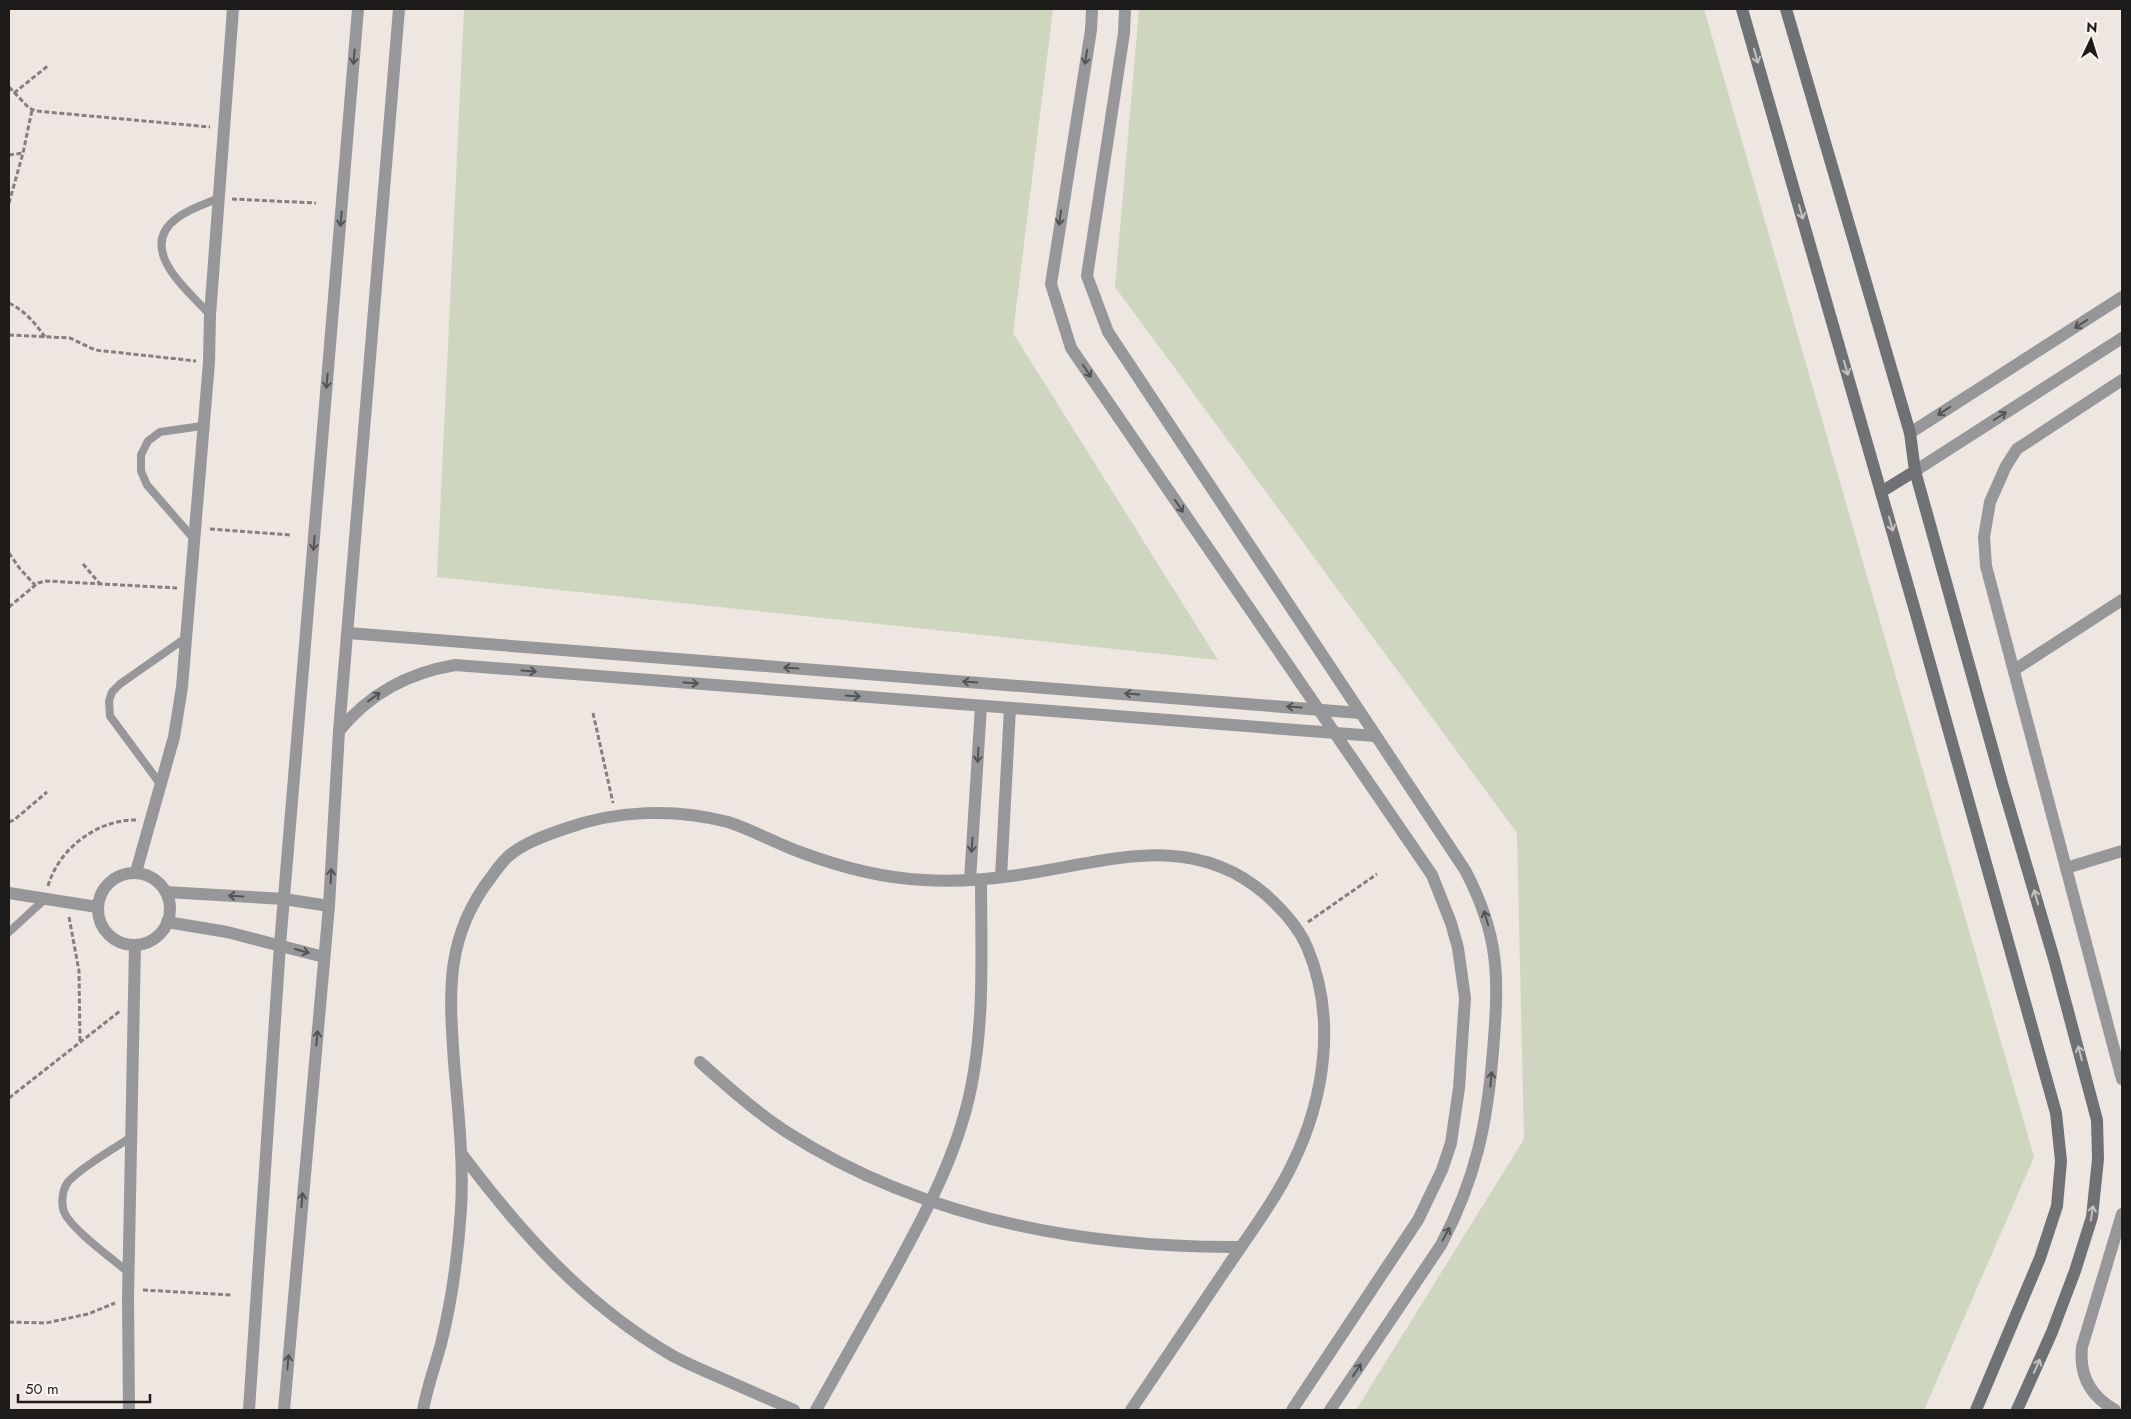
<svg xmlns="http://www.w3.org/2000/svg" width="2131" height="1419" font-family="Jost,sans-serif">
<rect width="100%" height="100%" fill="#ede6e1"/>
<g fill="#ced6bf">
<polygon points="464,9 1053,9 1013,333 1218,660 437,577"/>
<polygon points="1139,9 1704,9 2034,1157 1924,1410 1356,1410 1524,1139 1517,833 1115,287"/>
</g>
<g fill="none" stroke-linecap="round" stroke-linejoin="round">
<g stroke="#84807c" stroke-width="3" stroke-dasharray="5 2.5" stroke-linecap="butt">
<polyline points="9,87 29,108 36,111 210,127"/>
<polyline points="14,93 49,65"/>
<polyline points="9,155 23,153"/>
<polyline points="232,199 316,203"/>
<polyline points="9,203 23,153 32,110"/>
<path d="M9,303C25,311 35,323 45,337"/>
<polyline points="9,335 70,338 95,350 196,361"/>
<polyline points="210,529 291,535"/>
<polyline points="9,553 20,569 35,585"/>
<polyline points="83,564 100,584"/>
<polyline points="9,607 38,583 46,581 177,588"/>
<polyline points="593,713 613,803"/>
<polyline points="9,822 14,820 47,792"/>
<path d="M48,886C59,848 98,819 137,820"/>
<polyline points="69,917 79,971 80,1042"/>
<polyline points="1308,922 1377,874"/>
<polyline points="9,1098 120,1011"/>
<polyline points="143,1290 232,1295"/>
<polyline points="9,1322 46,1323 88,1314 115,1303"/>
</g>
<g stroke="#97979a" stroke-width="8">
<path d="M210,315C189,291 135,249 177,218C189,209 205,204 219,198"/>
<polyline points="194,539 147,485 141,471 141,455 148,441 160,432 202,426"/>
<polyline points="161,785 110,716 109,701 112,692 120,684 187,637"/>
<polyline points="9,932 45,899"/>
<path d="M129,1273C113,1259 72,1230 64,1212C61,1203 62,1190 68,1182C81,1167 114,1149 131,1137"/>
</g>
<g stroke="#97979a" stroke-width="12">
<polyline points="1092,9 1091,30 1051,284 1071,348 1432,875 1451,923 1458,948 1465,998 1459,1088 1451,1143 1442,1170 1418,1220 1292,1410"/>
<path d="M1125,9L1124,33L1087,276L1108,332L1465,870C1500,936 1499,978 1493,1051C1487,1125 1476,1178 1441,1245L1330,1410"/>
<polyline points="2122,380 2017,449 2006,466 1990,502 1984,537 1986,566 2122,1079"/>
<polyline points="1910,433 2122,297"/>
<polyline points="1915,471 2122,338"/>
<polyline points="348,633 1360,713"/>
<polyline points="2014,670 2122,600"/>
<path d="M339,731C370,693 408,673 455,665L1375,736"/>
<polyline points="2066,868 2122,851"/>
<polyline points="136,872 174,737 182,687 209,362 210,315 233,9"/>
<circle cx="134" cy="909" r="36"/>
<polyline points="1001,877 1010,708"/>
<polyline points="970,880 981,706"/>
<polyline points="166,892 284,899 329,906"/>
<polyline points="9,893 97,907"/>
<polyline points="167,922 227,932 324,957"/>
<path d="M700,1062C727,1086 755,1111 785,1131C922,1219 1080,1248 1240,1247"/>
<path d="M461,1153C521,1233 585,1305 673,1356C686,1363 700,1369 714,1375C741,1387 767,1398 794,1410"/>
<polyline points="129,1410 128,1298 135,945"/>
<polyline points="249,1410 280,945 358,9"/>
<polyline points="284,1410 329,906 339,731 399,9"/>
<path d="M423,1410C427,1388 435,1366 441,1344C452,1300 458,1255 461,1209C464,1160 458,1111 454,1062C449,991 445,936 492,876C497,869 504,859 511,854C526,842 547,835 564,829C616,810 675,808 728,822C753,830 775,843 800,852C840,867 881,878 924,880C959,882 996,879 1031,873C1113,860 1194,832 1265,894C1282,909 1298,926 1307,947C1337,1017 1325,1098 1292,1165C1274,1202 1247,1237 1224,1272C1193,1318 1162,1364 1131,1410"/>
<path d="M816,1410C840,1367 864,1324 888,1282C922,1220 957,1157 971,1088C985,1019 981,949 981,880"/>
<path d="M2115,1410C2090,1396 2079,1375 2082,1347L2122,1214"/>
</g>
<g stroke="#707175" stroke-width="12">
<polyline points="1742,9 1916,614 2056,1113 2061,1161 2057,1206 2040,1258 1976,1410"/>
<polyline points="1786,9 1910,433 1915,471 2002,783 2054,959 2097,1120 2098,1159 2092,1217 2075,1271 2052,1332 2017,1410"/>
<polyline points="1881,492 1915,471"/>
</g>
</g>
<defs><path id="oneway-shaft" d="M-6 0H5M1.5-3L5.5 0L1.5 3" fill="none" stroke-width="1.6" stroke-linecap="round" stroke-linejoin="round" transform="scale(1.25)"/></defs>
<g stroke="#c3c0be">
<use href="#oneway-shaft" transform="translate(1756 56) rotate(74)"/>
<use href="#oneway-shaft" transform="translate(1801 212) rotate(74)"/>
<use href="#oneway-shaft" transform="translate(1846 368) rotate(74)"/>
<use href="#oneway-shaft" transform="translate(1891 524) rotate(74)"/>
<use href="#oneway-shaft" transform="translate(2036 897) rotate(-106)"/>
<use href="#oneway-shaft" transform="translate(2080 1053) rotate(-105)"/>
<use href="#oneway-shaft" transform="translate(2092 1213) rotate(-81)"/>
<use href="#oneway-shaft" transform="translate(2037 1366) rotate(-66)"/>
</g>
<g stroke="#545354">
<use href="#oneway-shaft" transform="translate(354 57) rotate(95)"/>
<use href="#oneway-shaft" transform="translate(1086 57) rotate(99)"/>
<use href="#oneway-shaft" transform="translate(1060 218) rotate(98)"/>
<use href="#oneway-shaft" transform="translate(341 219) rotate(95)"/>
<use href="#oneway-shaft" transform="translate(2081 324) rotate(147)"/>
<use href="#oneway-shaft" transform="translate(1087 371) rotate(56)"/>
<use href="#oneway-shaft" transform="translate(327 381) rotate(95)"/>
<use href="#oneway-shaft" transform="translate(1944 411) rotate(147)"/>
<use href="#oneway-shaft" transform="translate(2000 416) rotate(-33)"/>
<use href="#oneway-shaft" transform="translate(1179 506) rotate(56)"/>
<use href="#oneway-shaft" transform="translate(314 543) rotate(95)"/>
<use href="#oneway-shaft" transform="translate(791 668) rotate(-176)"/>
<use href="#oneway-shaft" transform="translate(529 671) rotate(4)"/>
<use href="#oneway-shaft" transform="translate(970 682) rotate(-176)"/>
<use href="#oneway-shaft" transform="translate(691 683) rotate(4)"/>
<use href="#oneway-shaft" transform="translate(1132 694) rotate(-176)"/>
<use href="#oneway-shaft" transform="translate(853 696) rotate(4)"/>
<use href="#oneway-shaft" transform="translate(374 697) rotate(-36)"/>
<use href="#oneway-shaft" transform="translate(1294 707) rotate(-176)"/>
<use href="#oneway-shaft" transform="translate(978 755) rotate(93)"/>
<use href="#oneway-shaft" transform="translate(972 845) rotate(94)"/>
<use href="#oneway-shaft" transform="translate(331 876) rotate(-87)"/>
<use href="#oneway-shaft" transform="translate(236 896) rotate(-177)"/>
<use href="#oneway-shaft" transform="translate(1486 918) rotate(-107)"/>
<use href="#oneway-shaft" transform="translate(302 951) rotate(16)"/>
<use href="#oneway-shaft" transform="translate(317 1038) rotate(-85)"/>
<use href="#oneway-shaft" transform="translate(1491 1079) rotate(-85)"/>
<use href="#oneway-shaft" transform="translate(302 1200) rotate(-85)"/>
<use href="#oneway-shaft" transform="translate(1446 1234) rotate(-62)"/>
<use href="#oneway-shaft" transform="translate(288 1362) rotate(-85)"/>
<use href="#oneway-shaft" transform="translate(1357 1370) rotate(-56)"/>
</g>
<rect width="2131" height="1419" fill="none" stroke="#1e1c1a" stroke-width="20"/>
<g transform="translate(2091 40) rotate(4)" stroke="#faf4ee" stroke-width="4" paint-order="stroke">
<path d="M0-4L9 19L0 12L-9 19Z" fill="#1e1c1a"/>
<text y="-8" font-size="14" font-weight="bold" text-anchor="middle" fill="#1e1c1a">N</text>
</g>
<path d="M18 1394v8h132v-8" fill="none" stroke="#1e1c1a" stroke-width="2.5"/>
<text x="25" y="1394" font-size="15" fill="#1e1c1a" stroke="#faf4ee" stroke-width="4" paint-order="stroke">50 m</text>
</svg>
